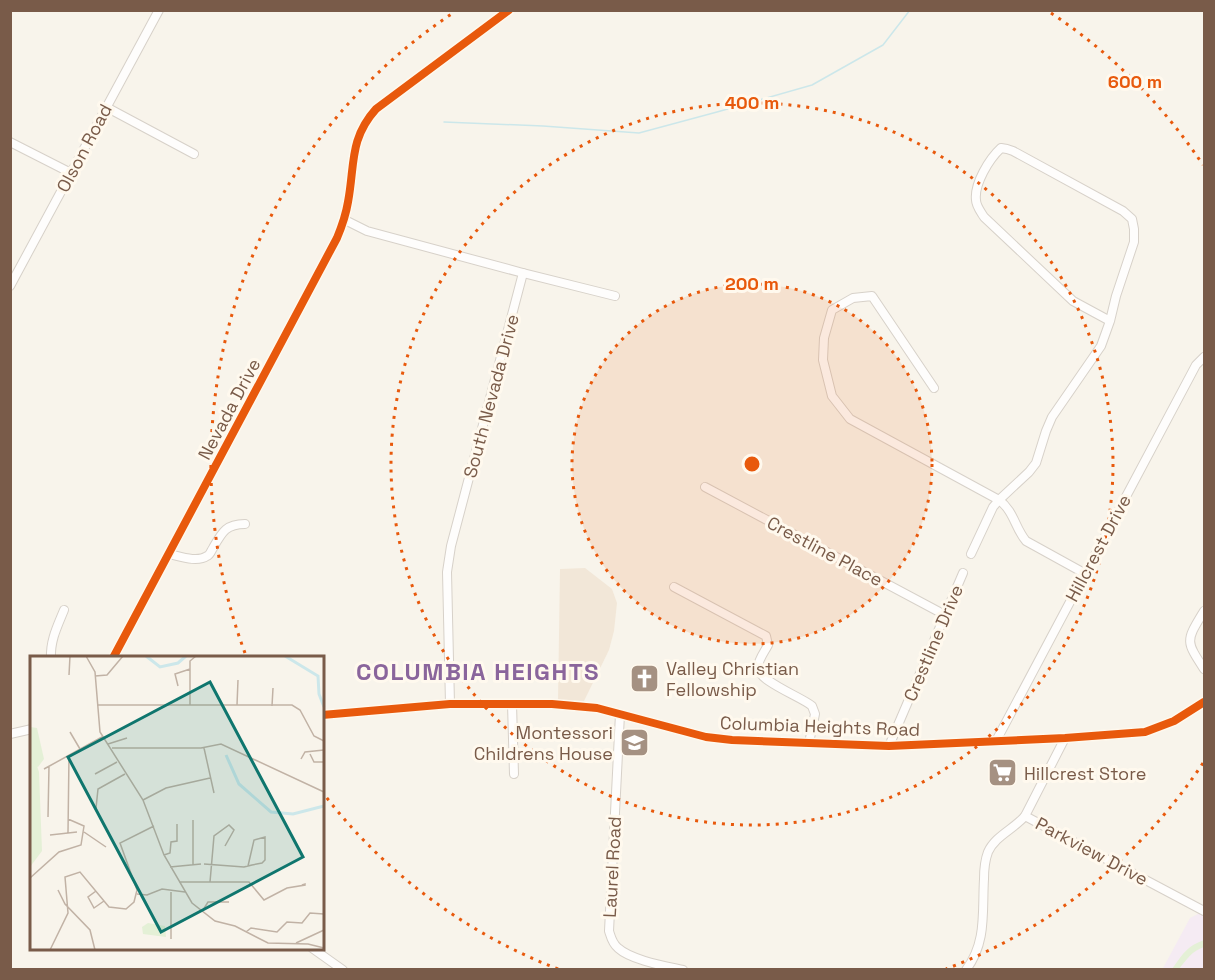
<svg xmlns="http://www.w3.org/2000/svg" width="1215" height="980" font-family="'Space Grotesk',sans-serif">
<rect width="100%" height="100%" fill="#f8f4eb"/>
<polygon fill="#f2e7d8" points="585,568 612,589 617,603 614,631 609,650 584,701 558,700 560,569"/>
<polygon fill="#f5ebf3" points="1204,911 1204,969 1162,970 1190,918"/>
<path fill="#e4f0d6" d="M1204,940V947C1192,951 1187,959 1179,969H1172C1182,955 1187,946 1204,940Z"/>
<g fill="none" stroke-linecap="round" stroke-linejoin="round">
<polyline stroke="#cce7ea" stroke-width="1.5" points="444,122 543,126 639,133 717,112 812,85 883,45 910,10"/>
<defs>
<g id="minor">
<polyline points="106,107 194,154"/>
<polyline points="10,142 71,173"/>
<polyline points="345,220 367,231 523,273 615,296"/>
<polyline points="10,286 159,10"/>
<path d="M934,388L872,296L853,298L832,310L824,338L823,360L832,396L850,419L999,500C1014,511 1015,528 1026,541L1084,573"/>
<polyline points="705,487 945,615"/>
<path d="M169,554C179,556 197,563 207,556C210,555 211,551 213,548C222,532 226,524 245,524"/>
<path d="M971,554L993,507L999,500L1029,472L1036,463L1046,431L1052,417L1101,346L1110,321L1116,296L1134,242V229L1132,219L1123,211L1013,151L1007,149L1001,148C989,159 974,184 976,200C976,206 981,212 984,217L1073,301L1110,321"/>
<path d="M674,587L766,636L768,645C765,651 758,660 758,667C757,681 802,697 812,706L815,714L809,743"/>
<path d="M1204,611C1186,641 1185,640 1204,669"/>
<path d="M51,658C50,640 58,625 64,610"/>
<path d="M113,658L337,238C342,226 346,214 348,202C355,165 349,139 376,109L509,10"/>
<polyline points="450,704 447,572 451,546 523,273"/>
<polyline points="512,704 514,774"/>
<path d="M620,714L609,931C611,937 612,943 618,948C631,960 665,966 683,970"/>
<polyline points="322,715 450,704 552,704 597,708 706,737 732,740 889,746 1065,738 1145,732 1174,721 1204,702"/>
<polyline points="10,734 32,729"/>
<polyline points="996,741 1196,365 1204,357"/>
<polyline points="889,746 963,573"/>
<polyline points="1025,816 1204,911"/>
<polyline points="312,948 343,970"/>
<path d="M966,970C987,942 982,912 984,879C984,870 985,860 988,852C995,836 1014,829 1025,816L1065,738"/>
</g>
</defs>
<use href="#minor" stroke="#d7d1c9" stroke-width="10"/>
<use href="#minor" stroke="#fefdfc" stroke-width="8"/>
<defs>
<g id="cycleway">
<path d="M113,658L337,238C342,226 346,214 348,202C355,165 349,139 376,109L509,10"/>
<polyline points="322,715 450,704 552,704 597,708 706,737 732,740 889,746 1065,738 1145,732 1174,721 1204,702"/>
</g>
</defs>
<use href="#cycleway" stroke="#fff9ee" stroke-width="11"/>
<use href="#cycleway" stroke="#e8590c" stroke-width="8"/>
</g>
<circle cx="752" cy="464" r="180" fill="#e8590c" fill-opacity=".12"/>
<g fill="none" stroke="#e8590c" stroke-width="3" stroke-dasharray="3 6">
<circle cx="752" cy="464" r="180"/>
<circle cx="752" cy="464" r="361"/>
<path d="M1203 763A541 541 0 0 1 946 969M558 969A541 541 0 0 1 323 793M245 653A541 541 0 0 1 453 13M1051 13A541 541 0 0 1 1203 165"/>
</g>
<defs>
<symbol id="church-square" viewBox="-11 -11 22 22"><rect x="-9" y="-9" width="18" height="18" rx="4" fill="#a59182" stroke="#fff9ee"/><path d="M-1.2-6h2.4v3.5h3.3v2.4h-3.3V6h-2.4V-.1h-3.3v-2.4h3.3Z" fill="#fff"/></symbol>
<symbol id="school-square" viewBox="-11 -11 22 22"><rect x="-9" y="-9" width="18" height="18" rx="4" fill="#a59182" stroke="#fff9ee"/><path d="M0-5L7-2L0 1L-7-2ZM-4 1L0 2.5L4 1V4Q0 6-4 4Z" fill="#fff"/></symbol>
<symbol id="supermarket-square" viewBox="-11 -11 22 22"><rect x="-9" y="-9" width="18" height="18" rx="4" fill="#a59182" stroke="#fff9ee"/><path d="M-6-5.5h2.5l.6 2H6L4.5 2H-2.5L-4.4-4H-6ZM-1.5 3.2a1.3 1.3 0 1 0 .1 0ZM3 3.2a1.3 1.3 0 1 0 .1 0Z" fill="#fff"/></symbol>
</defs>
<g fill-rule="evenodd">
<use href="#church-square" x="628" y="662" width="33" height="33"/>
<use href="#school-square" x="618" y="726" width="33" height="33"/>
<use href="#supermarket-square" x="986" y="756" width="33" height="33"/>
</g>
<g text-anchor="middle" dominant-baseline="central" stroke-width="6" stroke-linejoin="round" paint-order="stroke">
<g font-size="18" fill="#795b49" stroke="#fff9ee">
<text transform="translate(84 148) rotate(-62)">Olson Road</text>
<text transform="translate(491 396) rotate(-75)">South Nevada Drive</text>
<text transform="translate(229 409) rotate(-62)">Nevada Drive</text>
<text transform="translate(1098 548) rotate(-62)">Hillcrest Drive</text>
<text transform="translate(825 551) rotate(28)">Crestline Place</text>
<text transform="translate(933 643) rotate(-67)">Crestline Drive</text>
<text transform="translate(820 726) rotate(2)">Columbia Heights Road</text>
<text transform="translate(1092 851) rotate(28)">Parkview Drive</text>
<text transform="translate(612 867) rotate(-87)">Laurel Road</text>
</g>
<g font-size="18" fill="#795b49" stroke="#fff9ee" text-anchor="start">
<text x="666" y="668">Valley Christian<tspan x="666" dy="21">Fellowship</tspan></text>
<text x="613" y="732" text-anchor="end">Montessori<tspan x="613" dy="21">Childrens House</tspan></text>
<text x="1024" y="773">Hillcrest Store</text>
</g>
<g font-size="24" font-weight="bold" letter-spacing="1.5" fill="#8a659c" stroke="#fff9ee">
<text x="478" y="671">COLUMBIA HEIGHTS</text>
</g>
</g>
<g transform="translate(30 656)">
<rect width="294" height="294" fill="#f8f4eb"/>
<path d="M0,108L7,110L9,116L12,195L0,211Z" fill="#e4f0d6"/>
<path d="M0,71L7,72L14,103L8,111L0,108Z" fill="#e4f0d6"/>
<path d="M118,267L135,270L136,281L113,278L112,271Z" fill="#e4f0d6"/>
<path fill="none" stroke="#cce7ea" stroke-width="3" d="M116,0L130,11L148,7L156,0M255,0L288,20L289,38L294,51M196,99L209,128L241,156L263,158L294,150"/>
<path fill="none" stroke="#c1b2a5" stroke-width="1.5" d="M56,0L65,16L70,76L113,144L134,199L162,247L185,265L205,270L238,287L278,288L294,292M39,19L40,0M65,20L77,19L93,0M148,30L145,18L160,13M67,49H262L270,54L284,80L294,85M160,49V5L166,0M207,49L208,24M242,50L243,32M40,76L50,93M78,88L97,82M82,92H171L191,88L294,136M174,92L184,137M280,98L284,106H294M271,103L275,96L294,94M14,113L72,81M65,118L87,106M113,144L136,132L180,122M66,152L68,133L95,118M18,161L19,110M54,176L76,191M38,177L39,99M20,179L47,176M134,199L140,197L141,186L147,185V168M174,208L214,211L222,209L232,207L235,204V181L224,184L218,210M163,209V164M140,211L171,208M0,222L29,196L51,189L54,170L38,163M149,226H219L234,244L257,232L275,229V228L272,229M180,226L184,180L199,169L204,174L195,190M28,234L35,248L60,274L65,294M66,235L58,241L64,252L74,245M141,236V283M107,238L117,239L132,233L155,236M173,254L178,246H199M216,276L221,272L247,276L257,266L272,267L280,257L294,258M266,287L294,274M20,294L38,257L35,221L50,216L79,251L96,253L104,246L107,234L90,187L124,170"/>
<path fill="#0f766e" fill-opacity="0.15" stroke="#0f766e" stroke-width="3" d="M180,26L273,201L131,276L38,101Z"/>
<rect width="294" height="294" fill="none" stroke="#795b49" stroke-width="3"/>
</g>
<circle cx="752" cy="464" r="9" fill="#e8590c" stroke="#fff9ee" stroke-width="3"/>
<g font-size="18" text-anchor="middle" font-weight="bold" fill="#e8590c" stroke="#fff9ee" stroke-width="6" stroke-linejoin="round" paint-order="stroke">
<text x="1135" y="88">600 m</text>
<text x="752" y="109">400 m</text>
<text x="752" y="290">200 m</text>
</g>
<rect width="1215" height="980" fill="none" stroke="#795b49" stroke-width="24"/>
</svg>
